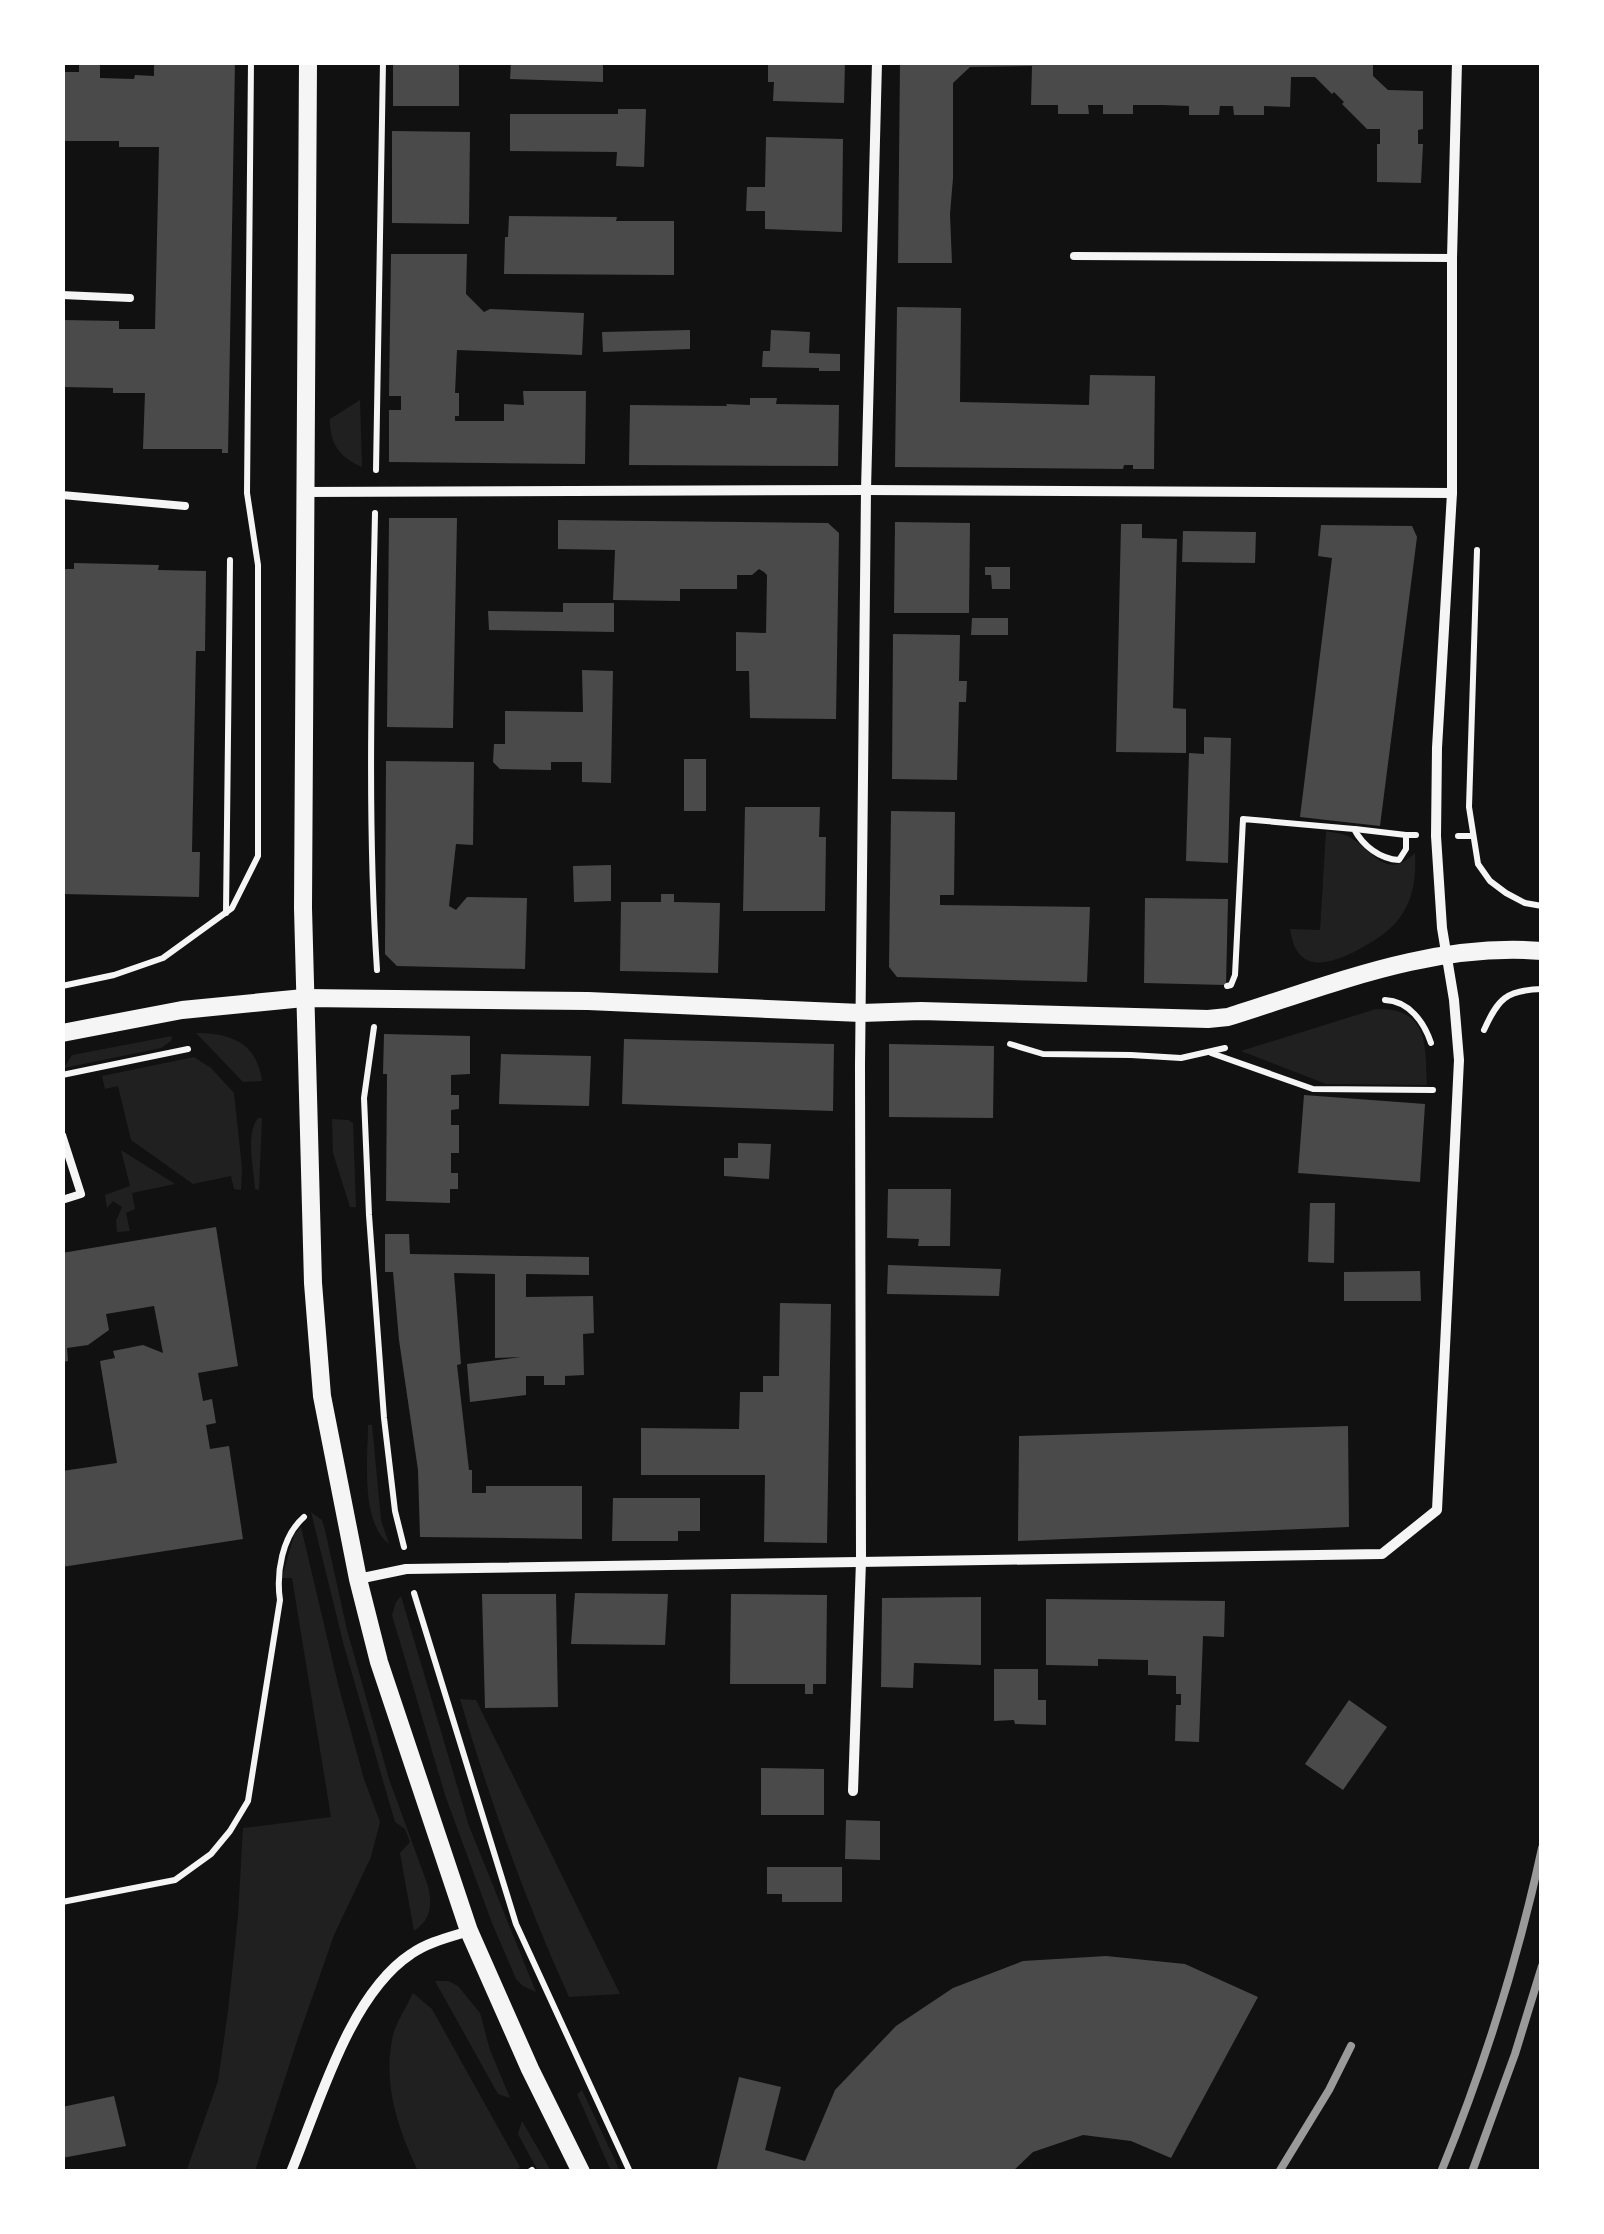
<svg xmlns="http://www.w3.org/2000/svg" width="1604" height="2234" font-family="'Titillium Web',sans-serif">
<rect width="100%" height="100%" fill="#111"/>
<g fill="#202020">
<path d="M360,400L362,467C340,458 329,443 330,419Z"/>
<path d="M1326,831C1334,833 1344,833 1351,838C1375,852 1386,881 1415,853C1416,877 1414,900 1398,920C1387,934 1369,944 1354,952C1323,967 1296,971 1290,929L1320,930Z"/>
<path d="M1376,1009C1429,1008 1425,1044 1427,1085L1326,1084L1241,1051Z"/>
<path d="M196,1033C231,1033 257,1043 262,1081L243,1082Z"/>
<polygon points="172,1036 171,1041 161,1048 64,1068 72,1055"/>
<polygon points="194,1057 211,1068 234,1093 242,1168 241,1190 234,1189 231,1176 193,1184 131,1140 118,1086 105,1089 102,1076"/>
<path d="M258,1118H262L259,1190L255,1189C254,1168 245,1135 258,1118Z"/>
<polygon points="332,1119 348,1120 353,1123 356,1207 350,1207 333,1153"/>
<polygon points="121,1150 175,1184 132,1193 135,1209 126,1213 130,1231 117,1232 116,1221 122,1207 113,1201 107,1208 105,1195 130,1186"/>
<path d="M368,1425H372L381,1520L389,1544C360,1521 368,1459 368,1425Z"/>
<path d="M311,1512L322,1520L325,1530L347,1630L389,1779L428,1886C432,1905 432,1919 414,1931L400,1853L410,1842L405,1829L395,1822L344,1646Z"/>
<polygon points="301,1527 338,1684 364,1779 380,1822 371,1857 334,1935 298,2038 255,2171 186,2172 218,2081 228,2011 238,1916 243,1828 331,1817 292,1578 282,1578 294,1535"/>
<polygon points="401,1596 469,1826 536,1992 523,1986 516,1979 492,1923 445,1795 392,1615 396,1602"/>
<path d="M460,1699L476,1700L620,1994L569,1997C525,1900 490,1801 460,1699Z"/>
<polygon points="435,1981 448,1981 458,1986 480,2013 490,2050 510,2098 498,2094"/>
<path d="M413,1993L432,2009L520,2167L512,2172L418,2171C398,2129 382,2083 393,2035C397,2021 407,2006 413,1993Z"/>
<polygon points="582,2090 620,2171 611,2171 577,2094"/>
<polygon points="522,2121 551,2171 538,2171 518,2134"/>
</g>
<g fill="#4a4a4a">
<polygon points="79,62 100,62 100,78 134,79 135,75 154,76 154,62 235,62 228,453 222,453 222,449 143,449 145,393 113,393 113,388 62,387 62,320 119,321 119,329 155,329 159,147 119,147 119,141 62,141 62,72 79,72"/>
<rect x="393" y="62" width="66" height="44"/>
<polygon points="511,62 603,62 603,82 510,79"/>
<polygon points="768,62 845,62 844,103 773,101 774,82 768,82"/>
<polygon points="900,62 1373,62 1373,76 1388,90 1423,91 1423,129 1418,130 1418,144 1423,144 1421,183 1377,182 1377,144 1380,144 1380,129 1367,129 1342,104 1344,102 1334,92 1332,94 1315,77 1291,77 1290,107 1264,106 1264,115 1234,115 1233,106 1220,106 1219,115 1189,115 1189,106 1162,105 1133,105 1133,114 1103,114 1103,105 1088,105 1089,114 1058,114 1058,105 1031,105 1032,66 970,67 953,83 953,178 950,214 952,263 898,263"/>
<polygon points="618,109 646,109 644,167 616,166 617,152 510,151 510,114 618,114"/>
<polygon points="392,131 470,132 469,224 392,223"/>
<polygon points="766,137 843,139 842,232 765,229 765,211 746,211 747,187 765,187"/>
<polygon points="509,216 617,217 616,221 674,221 674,275 504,274 505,237 508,237"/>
<polygon points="391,254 467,254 466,294 484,312 490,309 584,313 582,355 457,350 455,393 459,393 459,416 455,416 455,421 504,421 504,404 524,405 523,391 586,391 585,464 389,462 389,410 401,410 401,396 389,396"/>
<polygon points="897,307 961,308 960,402 1089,405 1090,375 1155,376 1154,469 1133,469 1133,465 1124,465 1123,469 895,467"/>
<polygon points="690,330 690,349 603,352 602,332"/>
<polygon points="771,330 810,332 809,353 840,354 840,371 819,371 819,368 762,367 763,351 770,351"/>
<polygon points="750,398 777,398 776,404 839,405 838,466 629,465 630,405 727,406 726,404 750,405"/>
<polygon points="389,518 457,518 453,728 387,727"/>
<polygon points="558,520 828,523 839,533 836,719 750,718 749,671 736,671 736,632 766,633 767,575 764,572 759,569 752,575 737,575 737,589 680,589 680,601 613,600 615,550 558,549"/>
<polygon points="895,522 970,523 969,613 894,613"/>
<polygon points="1121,524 1142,524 1142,538 1177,539 1173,708 1186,709 1186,753 1116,752"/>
<polygon points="1321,525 1412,526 1417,537 1380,826 1300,817 1332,558 1318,556"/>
<polygon points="1183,531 1256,532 1255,563 1182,562"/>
<polygon points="74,563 159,565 158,570 206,571 205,651 196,651 192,852 200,852 199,897 62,894 62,569 74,569"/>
<polygon points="985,567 1010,567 1010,589 992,589 991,575 985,575"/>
<polygon points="563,603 614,603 614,632 489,630 488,611 563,612"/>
<polygon points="972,618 1008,618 1008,635 971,635"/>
<polygon points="893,634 960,635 959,681 967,681 966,702 959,702 957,780 892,779"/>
<polygon points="582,670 613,671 611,783 582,782 582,762 551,762 551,770 500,769 493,762 494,744 505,744 505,711 583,712"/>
<polygon points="1204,737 1231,738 1228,863 1186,861 1189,753 1204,754"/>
<rect x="684" y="759" width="22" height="52"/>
<polygon points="386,761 474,762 473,845 456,844 449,906 456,910 467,897 527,898 525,969 397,966 385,954"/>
<polygon points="745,807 820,807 819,837 826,837 825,911 743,911"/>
<polygon points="891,811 955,812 954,895 940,895 940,905 1090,907 1087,982 897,977 889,967"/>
<polygon points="611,865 611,901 574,902 573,866"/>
<polygon points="661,894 674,894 674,902 720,903 718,973 620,971 621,902 661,902"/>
<polygon points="1145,898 1228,899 1226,985 1144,983"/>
<polygon points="384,1034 470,1036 470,1074 451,1075 451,1095 459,1095 459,1109 451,1110 451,1125 459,1125 459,1153 451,1153 451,1173 458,1173 458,1189 450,1189 450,1203 386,1201 387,1074 383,1074"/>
<polygon points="624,1039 834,1044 833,1111 622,1104"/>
<polygon points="889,1044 994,1046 993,1118 889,1117"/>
<polygon points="501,1054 591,1056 589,1106 499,1104"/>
<polygon points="1304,1095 1425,1104 1420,1182 1298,1173"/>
<polygon points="738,1143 771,1144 769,1179 724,1176 724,1158 738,1158"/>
<polygon points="888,1189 951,1189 950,1246 918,1246 919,1239 887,1238"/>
<polygon points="1310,1203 1335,1203 1334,1263 1308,1262"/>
<polygon points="216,1227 238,1366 198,1373 203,1401 212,1399 216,1423 206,1425 210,1449 229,1446 243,1539 62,1567 62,1471 117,1463 100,1361 115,1358 113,1351 143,1345 163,1353 154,1306 106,1314 109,1330 88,1345 67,1348 68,1361 62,1362 62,1253"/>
<polygon points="385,1234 409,1234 410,1254 589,1257 589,1275 526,1274 526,1297 593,1296 594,1333 583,1334 584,1375 565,1376 565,1385 544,1385 544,1376 526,1376 526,1395 470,1402 467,1364 521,1357 495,1358 495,1274 454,1273 461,1364 457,1365 469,1470 472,1470 472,1493 486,1493 486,1486 582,1486 582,1539 420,1537 418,1470 399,1340 393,1272 385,1272"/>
<polygon points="888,1265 1001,1269 999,1296 887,1294"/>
<polygon points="1420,1271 1421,1301 1344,1301 1344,1272"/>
<polygon points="780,1303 831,1304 827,1543 764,1542 765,1475 641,1475 641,1428 739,1429 740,1392 763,1392 763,1376 779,1376"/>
<polygon points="1348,1426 1349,1527 1018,1541 1019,1436"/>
<polygon points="613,1498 700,1498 700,1531 678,1531 678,1541 612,1541"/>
<polygon points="575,1593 668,1594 665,1645 571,1644"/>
<polygon points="482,1594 556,1594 558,1707 485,1708"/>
<polygon points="731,1594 827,1595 826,1684 813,1684 813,1694 805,1694 805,1684 730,1684"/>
<polygon points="981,1597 981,1665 914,1663 913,1688 881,1687 882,1598"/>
<polygon points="1046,1599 1225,1601 1224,1637 1203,1636 1199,1742 1175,1741 1176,1705 1181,1705 1181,1694 1176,1694 1176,1676 1148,1675 1148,1660 1098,1659 1098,1666 1046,1665"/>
<polygon points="994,1669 1038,1669 1038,1700 1046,1700 1046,1725 1015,1724 1014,1720 994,1721"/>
<polygon points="1349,1700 1387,1727 1343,1790 1305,1764"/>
<polygon points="761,1768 824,1769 824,1815 761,1815"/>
<polygon points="846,1820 880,1821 880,1860 845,1859"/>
<polygon points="767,1867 842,1867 842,1902 782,1902 782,1894 767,1894"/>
<polygon points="1106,1956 1185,1964 1258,1997 1171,2158 1131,2141 1083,2135 1033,2152 1012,2172 716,2172 739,2077 781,2087 765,2150 805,2161 835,2090 896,2026 953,1988 1023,1961"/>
<polygon points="114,2096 126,2146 62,2158 62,2107"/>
</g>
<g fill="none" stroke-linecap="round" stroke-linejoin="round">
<g stroke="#f5f5f5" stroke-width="6">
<polyline points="376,470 383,62"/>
<path d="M375,513C372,665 367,818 377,970"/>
<polyline points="1477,550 1469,807 1478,864 1490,881 1506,893 1525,903 1542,906"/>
<polyline points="1355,829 1406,835"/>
<polyline points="1458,836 1473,836"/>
<polyline points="226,913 230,560"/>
<polyline points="62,986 114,975 163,958 232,908 258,856 258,565 247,493 251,62"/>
<path d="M1227,986L1231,985L1235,975L1243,819L1354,829C1363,846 1380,859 1399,860L1406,849V835H1416"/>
<path d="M1385,1000C1409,1001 1424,1022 1431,1043"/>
<polyline points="374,1027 364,1098 369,1215 384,1418 395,1511 404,1547"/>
<path d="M1484,1030C1498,999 1506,990 1542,989"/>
<polyline points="1010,1044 1043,1054 1131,1055 1181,1058 1225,1048"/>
<polyline points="1211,1053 1313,1089 1433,1090"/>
<polyline points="62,1075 188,1049"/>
<polyline points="414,1593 516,1924 630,2172"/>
<path d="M62,1902L175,1880L211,1854L230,1831L248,1801L280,1600C276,1573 282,1536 304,1517"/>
<polyline points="529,2172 532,2170"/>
</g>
<g stroke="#f5f5f5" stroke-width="8">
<polyline points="1074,256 1452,258"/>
<polyline points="62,295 130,298"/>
<polyline points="62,495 185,506"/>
<polyline points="62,1135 81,1194 62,1200"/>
</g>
<g stroke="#f5f5f5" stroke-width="10">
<polyline points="304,492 866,490 1452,493"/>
<polyline points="358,1579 406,1569 1382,1554 1437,1510 1459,1060 1454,1000 1442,928 1436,836 1437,748 1452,493 1452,258 1457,62"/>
<polyline points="853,1791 861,1561 860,1066 866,490 877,62"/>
<path d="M291,2172C319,2105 349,1995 411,1954C428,1942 450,1937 469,1931"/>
</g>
<g stroke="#f5f5f5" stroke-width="18">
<polyline points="308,62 303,908 313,1283 322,1396 358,1579 379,1662 469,1931 530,2069 581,2172"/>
<path d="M62,1033L182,1010L304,998L588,1001L861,1013L921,1011L1208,1019L1228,1017C1331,985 1432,942 1542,951"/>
</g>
<g stroke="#9a9a9a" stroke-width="8">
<polyline points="1279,2172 1329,2090 1351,2046"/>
<path d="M1441,2172C1484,2067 1518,1959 1542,1848"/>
<polyline points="1472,2172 1515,2054 1542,1966"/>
</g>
</g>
<rect width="1604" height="2234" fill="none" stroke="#ffffff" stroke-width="130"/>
</svg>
